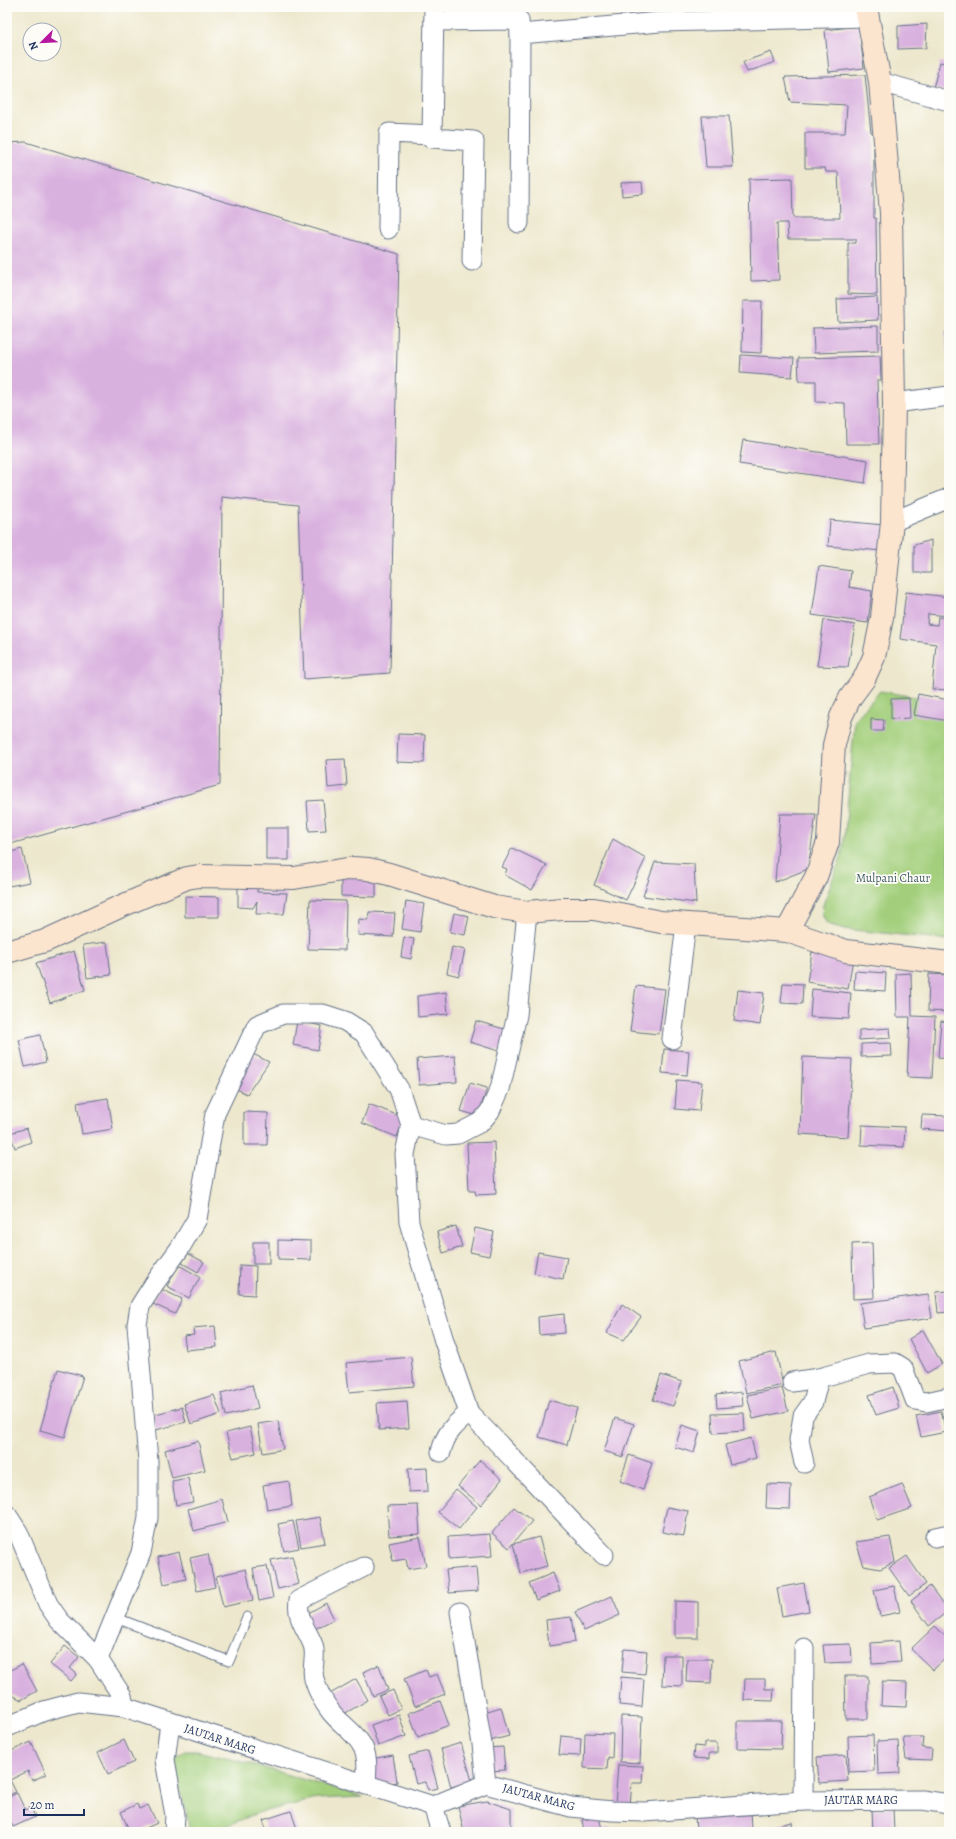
<svg xmlns="http://www.w3.org/2000/svg" width="956" height="1839" font-family="Alegreya,serif">
<rect width="100%" height="100%" fill="#fdfcf7"/>
<filter id="ink" filterUnits="userSpaceOnUse"><feTurbulence type="fractalNoise" baseFrequency=".025" numOctaves="2"/><feDisplacementMap in="SourceGraphic" scale="8" xChannelSelector="R" yChannelSelector="G"/><feConvolveMatrix kernelMatrix="1 2 1 2 8 2 1 2 1" color-interpolation-filters="sRGB"/></filter>
<filter id="wash" filterUnits="userSpaceOnUse"><feTurbulence type="fractalNoise" baseFrequency=".012" numOctaves="4" result="noise"/><feDisplacementMap in="SourceGraphic" scale="16" xChannelSelector="R" yChannelSelector="G"/><feGaussianBlur stdDeviation="0.9" result="paint"/><feColorMatrix in="noise" values="0 0 0 0 0 0 0 0 0 0 0 0 0 0 0 0 0 1.4 0 .05"/><feComposite in="paint" operator="in"/></filter>
<g filter="url(#wash)">
<rect width="100%" height="100%" fill="#ede8cd"/>
<g fill="#a3cf7b" stroke="#5f7f6c">
<polygon points="880,691 949,703 949,940 845,929 827,924 822,914 823,905 841,857 845,832 855,720"/>
<path d="M185,1751H197L251,1764L363,1797L317,1799L257,1813L212,1832H189C189,1807 175,1786 172,1762L177,1756Z"/>
</g>
<g id="blocks">
<g fill="#d9b1df">
<polygon points="927,24 926,48 898,49 898,26"/>
<polygon points="859,26 864,68 829,72 825,30"/>
<polygon points="771,52 775,62 747,72 743,62"/>
<polygon points="940,62 949,64 949,92 933,88"/>
<polygon points="865,75 871,133 874,133 874,218 876,218 877,295 848,294 848,243 856,243 856,239 788,239 787,223 777,223 779,280 751,281 749,179 792,178 793,218 840,218 838,172 826,172 825,168 805,168 805,133 845,133 847,105 790,102 785,77"/>
<polygon points="702,116 729,116 733,167 706,167"/>
<polygon points="26,142 399,254 390,673 304,679 298,505 222,497 220,785 7,845 7,143"/>
<polygon points="642,182 643,194 622,196 621,183"/>
<polygon points="877,297 878,320 838,322 837,299"/>
<polygon points="743,301 762,301 761,353 742,352"/>
<polygon points="878,326 878,351 814,353 813,328"/>
<polygon points="949,331 949,359 948,359 945,332"/>
<polygon points="741,355 794,358 792,377 740,373"/>
<polygon points="880,356 881,380 877,380 879,444 846,444 845,403 816,402 816,381 799,381 798,358"/>
<polygon points="743,440 868,460 865,483 739,464"/>
<polygon points="830,520 884,525 882,551 828,546"/>
<polygon points="931,540 931,573 914,573 914,545"/>
<polygon points="819,566 851,571 849,587 872,591 868,623 812,615"/>
<polygon points="906,592 949,597 949,616 928,614 927,624 937,625 938,617 949,618 949,690 932,689 936,644 900,639"/>
<polygon points="824,620 855,625 848,667 817,666"/>
<polygon points="918,694 949,700 949,721 914,715"/>
<polygon points="909,698 910,718 891,719 891,699"/>
<polygon points="871,719 884,720 883,731 871,731"/>
<polygon points="398,734 425,735 424,763 397,762"/>
<polygon points="345,759 347,786 328,788 326,760"/>
<polygon points="323,800 326,830 309,831 307,801"/>
<polygon points="780,814 816,814 808,869 775,882"/>
<rect x="266" y="828" width="23" height="32"/>
<polygon points="613,839 646,858 626,900 594,885"/>
<polygon points="512,848 547,865 532,890 505,875 507,869 502,867"/>
<polygon points="22,849 30,882 9,886 7,853"/>
<polygon points="655,862 694,864 696,903 643,896"/>
<polygon points="341,876 376,877 376,897 341,896"/>
<polygon points="238,885 257,886 257,892 287,893 284,914 256,914 257,901 253,908 238,907"/>
<polygon points="185,896 219,897 219,917 185,917"/>
<polygon points="310,900 346,901 345,950 308,949"/>
<polygon points="406,901 424,904 420,932 402,929"/>
<polygon points="369,912 395,913 393,937 358,935 359,919 368,920"/>
<polygon points="454,913 469,916 465,935 450,932"/>
<polygon points="404,937 414,939 411,959 401,957"/>
<polygon points="107,942 111,975 87,978 83,945"/>
<polygon points="452,947 465,950 459,976 447,973"/>
<polygon points="74,951 85,990 50,1003 36,963"/>
<polygon points="812,952 853,959 848,989 807,982"/>
<polygon points="855,971 886,973 885,991 854,989"/>
<polygon points="911,973 912,1016 935,1017 932,1078 907,1077 910,1017 897,1017 896,974"/>
<polygon points="929,974 949,975 949,1012 928,1011"/>
<polygon points="783,983 803,984 802,1004 781,1003"/>
<polygon points="636,986 665,989 659,1034 630,1031"/>
<polygon points="812,989 851,993 849,1019 810,1017"/>
<polygon points="738,990 764,993 760,1025 734,1021"/>
<polygon points="446,992 448,1014 418,1017 417,996"/>
<polygon points="297,1021 322,1026 318,1050 293,1045"/>
<polygon points="476,1021 508,1030 502,1052 470,1042"/>
<polygon points="941,1021 949,1022 949,1058 938,1057"/>
<polygon points="890,1028 891,1038 859,1040 859,1030"/>
<polygon points="40,1035 46,1062 25,1067 19,1040"/>
<polygon points="891,1043 892,1056 861,1057 861,1044"/>
<polygon points="664,1049 689,1051 687,1075 662,1073"/>
<polygon points="251,1053 269,1062 247,1094 230,1086"/>
<polygon points="455,1056 457,1082 419,1085 417,1059"/>
<polygon points="803,1057 852,1059 848,1137 800,1134"/>
<polygon points="677,1080 702,1082 699,1111 675,1109"/>
<polygon points="470,1083 487,1088 478,1116 461,1111"/>
<polygon points="108,1098 113,1129 82,1134 77,1103"/>
<polygon points="369,1104 404,1118 397,1137 362,1123"/>
<polygon points="244,1112 268,1113 267,1145 244,1145"/>
<polygon points="922,1115 949,1116 949,1131 921,1129"/>
<polygon points="862,1125 905,1127 904,1147 861,1145"/>
<polygon points="27,1128 31,1142 15,1148 10,1133"/>
<polygon points="494,1142 496,1194 476,1195 475,1191 469,1191 467,1143"/>
<polygon points="456,1226 462,1247 443,1253 437,1232"/>
<polygon points="475,1228 494,1232 489,1256 470,1252"/>
<polygon points="278,1240 311,1241 311,1260 278,1259"/>
<rect x="253" y="1242" width="16" height="22"/>
<polygon points="872,1243 874,1298 853,1299 852,1244"/>
<polygon points="538,1252 567,1257 563,1279 534,1273"/>
<polygon points="187,1253 204,1262 198,1272 182,1263"/>
<polygon points="179,1265 200,1277 189,1298 167,1286"/>
<polygon points="240,1265 256,1266 255,1295 239,1294"/>
<polygon points="159,1288 182,1299 175,1314 153,1304"/>
<polygon points="949,1291 949,1312 938,1313 936,1292"/>
<polygon points="928,1294 932,1318 864,1328 860,1303"/>
<polygon points="622,1304 641,1317 624,1340 607,1333"/>
<polygon points="564,1314 565,1333 539,1335 538,1317"/>
<polygon points="215,1326 217,1347 186,1350 184,1336 194,1335 193,1328"/>
<polygon points="923,1330 942,1364 927,1373 909,1339"/>
<polygon points="776,1352 783,1385 746,1393 739,1361"/>
<polygon points="411,1357 414,1386 349,1392 346,1363"/>
<polygon points="58,1369 83,1376 65,1437 40,1430"/>
<polygon points="661,1375 682,1382 673,1406 653,1400"/>
<polygon points="252,1385 258,1408 226,1416 221,1393"/>
<polygon points="893,1387 899,1408 876,1415 869,1395"/>
<polygon points="782,1388 788,1411 753,1419 747,1395"/>
<polygon points="742,1392 743,1406 717,1408 716,1395"/>
<polygon points="214,1395 221,1414 191,1424 184,1404"/>
<polygon points="549,1400 577,1408 567,1445 539,1437"/>
<polygon points="407,1401 409,1428 379,1430 377,1403"/>
<polygon points="182,1407 186,1422 156,1430 152,1415"/>
<polygon points="941,1411 946,1432 921,1437 916,1416"/>
<polygon points="744,1413 745,1431 713,1433 712,1414"/>
<polygon points="615,1418 634,1424 623,1457 604,1451"/>
<polygon points="278,1421 283,1449 263,1453 258,1424"/>
<polygon points="682,1425 700,1431 694,1453 675,1447"/>
<polygon points="250,1427 256,1453 233,1458 226,1433"/>
<polygon points="751,1438 756,1458 730,1465 725,1445"/>
<polygon points="198,1441 205,1470 172,1478 165,1450"/>
<polygon points="629,1455 652,1463 643,1490 620,1481"/>
<polygon points="480,1460 502,1479 481,1505 458,1486"/>
<polygon points="427,1468 428,1491 409,1492 408,1469"/>
<polygon points="188,1478 193,1502 176,1505 172,1481"/>
<polygon points="289,1481 292,1506 267,1510 263,1485"/>
<polygon points="767,1484 791,1485 790,1509 766,1508"/>
<polygon points="902,1484 912,1508 877,1520 869,1497"/>
<polygon points="456,1489 477,1507 459,1529 438,1512"/>
<polygon points="222,1499 228,1522 194,1531 188,1509"/>
<polygon points="418,1505 420,1534 389,1536 387,1506"/>
<polygon points="514,1507 532,1521 509,1548 492,1533"/>
<polygon points="667,1507 688,1511 684,1536 662,1532"/>
<polygon points="320,1517 325,1543 301,1547 296,1521"/>
<polygon points="293,1521 299,1548 284,1551 278,1524"/>
<polygon points="490,1534 492,1556 449,1559 448,1537"/>
<polygon points="420,1537 426,1566 408,1569 406,1559 393,1561 389,1543"/>
<polygon points="539,1537 547,1566 521,1573 513,1544"/>
<polygon points="890,1537 895,1562 880,1569 864,1566 856,1542"/>
<polygon points="179,1552 186,1579 164,1584 158,1557"/>
<polygon points="208,1554 215,1587 197,1591 190,1558"/>
<polygon points="292,1556 299,1584 278,1589 271,1560"/>
<polygon points="907,1556 926,1584 909,1596 889,1568"/>
<polygon points="267,1566 273,1598 259,1601 253,1568"/>
<polygon points="476,1567 478,1591 449,1593 446,1570"/>
<polygon points="246,1569 253,1600 223,1607 216,1576"/>
<polygon points="553,1573 560,1591 536,1600 529,1583"/>
<polygon points="804,1583 809,1611 782,1616 777,1588"/>
<polygon points="894,1586 900,1612 880,1616 874,1590"/>
<polygon points="930,1586 948,1611 929,1626 911,1601"/>
<polygon points="612,1596 620,1615 584,1631 575,1612"/>
<polygon points="675,1601 698,1602 698,1638 675,1638"/>
<polygon points="326,1603 334,1619 311,1631 303,1616"/>
<polygon points="571,1617 575,1642 549,1646 546,1620"/>
<polygon points="935,1626 949,1640 949,1655 933,1670 911,1649"/>
<polygon points="899,1641 901,1662 872,1664 871,1643"/>
<polygon points="851,1644 852,1662 825,1663 823,1645"/>
<polygon points="65,1646 79,1657 70,1668 77,1674 71,1681 50,1664"/>
<polygon points="624,1649 647,1651 645,1674 622,1672"/>
<polygon points="663,1655 682,1655 682,1686 662,1685"/>
<polygon points="687,1659 712,1659 711,1683 686,1682"/>
<polygon points="22,1664 37,1691 21,1700 7,1692 7,1672"/>
<polygon points="379,1665 388,1690 373,1696 363,1672"/>
<polygon points="426,1670 429,1677 437,1674 445,1694 415,1706 404,1679"/>
<polygon points="845,1676 868,1676 868,1719 846,1719"/>
<polygon points="621,1677 644,1679 642,1707 619,1705"/>
<polygon points="356,1679 368,1700 342,1715 330,1694"/>
<polygon points="745,1679 765,1679 765,1689 774,1689 773,1701 744,1700"/>
<polygon points="882,1682 907,1683 906,1707 881,1706"/>
<polygon points="393,1690 401,1709 388,1715 379,1696"/>
<polygon points="440,1701 449,1725 418,1737 409,1713"/>
<polygon points="501,1707 509,1736 486,1742 478,1714"/>
<polygon points="399,1715 406,1736 378,1746 371,1725"/>
<polygon points="621,1716 642,1717 640,1763 620,1762"/>
<polygon points="737,1721 782,1721 781,1749 737,1748"/>
<polygon points="585,1733 613,1734 612,1758 608,1757 607,1769 584,1768"/>
<polygon points="873,1735 874,1771 849,1772 848,1736"/>
<polygon points="561,1736 581,1738 580,1756 559,1755"/>
<polygon points="903,1737 923,1737 922,1748 932,1749 931,1760 906,1759"/>
<polygon points="124,1740 134,1762 108,1774 98,1753"/>
<polygon points="898,1740 900,1773 878,1774 877,1741"/>
<polygon points="31,1742 46,1774 32,1781 28,1771 10,1780 16,1792 7,1796 7,1753"/>
<polygon points="461,1743 472,1781 451,1787 441,1749"/>
<polygon points="704,1743 717,1743 717,1753 709,1753 709,1759 693,1758 694,1746 704,1747"/>
<polygon points="503,1747 505,1770 488,1771 486,1748"/>
<polygon points="428,1751 438,1788 428,1790 425,1782 416,1784 409,1756"/>
<polygon points="393,1755 397,1782 375,1786 371,1759"/>
<polygon points="846,1755 848,1781 819,1783 817,1757"/>
<polygon points="618,1765 643,1766 642,1783 632,1783 630,1805 615,1805"/>
<polygon points="17,1793 25,1810 31,1807 35,1817 13,1827 7,1813 7,1798"/>
<polygon points="487,1801 511,1809 511,1832 464,1832 458,1806"/>
<polygon points="137,1804 139,1809 148,1805 157,1823 138,1832 130,1832 121,1812"/>
<polygon points="893,1808 894,1832 873,1832 872,1809"/>
<polygon points="291,1811 298,1832 267,1832 263,1820"/>
<polygon points="751,1811 752,1829 696,1832 695,1815"/>
<polygon points="599,1817 602,1829 611,1828 612,1832 584,1832 582,1820"/>
<polygon points="792,1822 793,1829 798,1828 799,1832 772,1832 770,1827"/>
</g>
</g>
</g>
<g filter="url(#ink)">
<use href="#blocks" fill-opacity="0" stroke="#647085" stroke-width="1"/>
<g fill="none" stroke-linecap="round" stroke-linejoin="round">
<defs>
<polyline id="lane" points="116,1618 229,1661 247,1617"/>
<g id="street">
<polyline points="434,7 432,138 474,141 472,261"/>
<polyline points="434,21 519,20 520,34"/>
<polyline points="880,82 949,101"/>
<polyline points="519,223 520,34 660,22 868,17"/>
<polyline points="388,229 389,133 432,135"/>
<polyline points="894,403 949,396"/>
<polyline points="892,522 949,498"/>
<polyline points="672,1039 686,924"/>
<polyline points="792,1382 819,1378 869,1364 895,1363 903,1368 915,1400 926,1402 949,1397"/>
<path d="M469,1413C515,1460 558,1508 604,1555"/>
<path d="M441,1452C445,1434 454,1425 469,1413L444,1341L409,1222L405,1154L411,1125L446,1135L458,1134L481,1122L490,1111L500,1089L517,1015L527,912"/>
<polyline points="804,1463 799,1440 803,1416 813,1402 819,1378"/>
<polyline points="7,1515 18,1532 48,1604 59,1620 98,1659 122,1696 124,1707"/>
<polyline points="935,1537 949,1534"/>
<path d="M364,1567L299,1600C296,1619 307,1629 313,1645C317,1656 311,1667 314,1679C317,1689 324,1703 331,1712C342,1726 363,1737 366,1757C368,1766 366,1776 366,1785"/>
<polyline points="460,1612 482,1744 486,1784"/>
<polyline points="98,1659 141,1553 148,1518 148,1461 137,1325 140,1306 154,1284 180,1248 197,1219 215,1114 257,1025 283,1014 323,1014 345,1021 364,1033 399,1089 411,1125"/>
<polyline points="170,1723 165,1760 175,1815 174,1832"/>
<polyline points="7,1727 44,1711 78,1702 124,1707 433,1806 486,1784 571,1807 612,1811 644,1812 803,1801 922,1800 949,1804"/>
<polyline points="803,1801 804,1648"/>
<polyline points="433,1806 441,1832"/>
</g>
<g id="secondary">
<polyline points="787,931 816,877 828,842 834,745 841,717 850,698 864,679 874,657 882,618 892,522 894,403 891,213 880,82 866,7"/>
<polyline points="7,952 45,941 117,908 187,878 199,876 294,878 353,868 368,869 389,874 494,907 527,912 562,909 594,909 661,922 787,931 846,951 949,963"/>
</g>
</defs>
<use href="#lane" stroke="#647085" stroke-width="11"/>
<use href="#street" stroke="#647085" stroke-width="21"/>
<use href="#secondary" stroke="#647085" stroke-width="24"/>
<use href="#lane" stroke="#fff" stroke-width="9"/>
<use href="#street" stroke="#fff" stroke-width="19"/>
<use href="#secondary" stroke="#fce5cf" stroke-width="22"/>
</g>
</g>
<g text-anchor="middle" dominant-baseline="central" stroke-width="3.5" stroke-linejoin="round" paint-order="stroke">
<g font-size="12" fill="#445f67" stroke="#fdfcf7">
<text x="893" y="878">Mulpani Chaur</text>
</g>
<g font-size="12" fill="#1b2f5e" stroke="#fdfcf7">
<text transform="translate(220 1739) rotate(18)">JAUTAR MARG</text>
<text transform="translate(539 1797) rotate(15)">JAUTAR MARG</text>
<text x="861" y="1800">JAUTAR MARG</text>
</g>
</g>
<rect width="956" height="1839" fill="none" stroke="#fdfcf7" stroke-width="24"/>
<g transform="translate(42 42) rotate(246)"><circle r="19" fill="#fdfcf7" stroke="#a3aaba"/>
<path d="M0-3L7 15L0 10L-7 15Z" fill="#b5179e"/>
<text y="-6" font-size="11" font-weight="bold" text-anchor="middle" fill="#1b2f5e">N</text>
</g>
<path d="M24 1809v6h60v-6" fill="none" stroke="#1b2f5e" stroke-width="2"/>
<text x="30" y="1809" font-size="12" fill="#1b2f5e" stroke="#fdfcf7" stroke-width="3" paint-order="stroke">20 m</text>
</svg>
